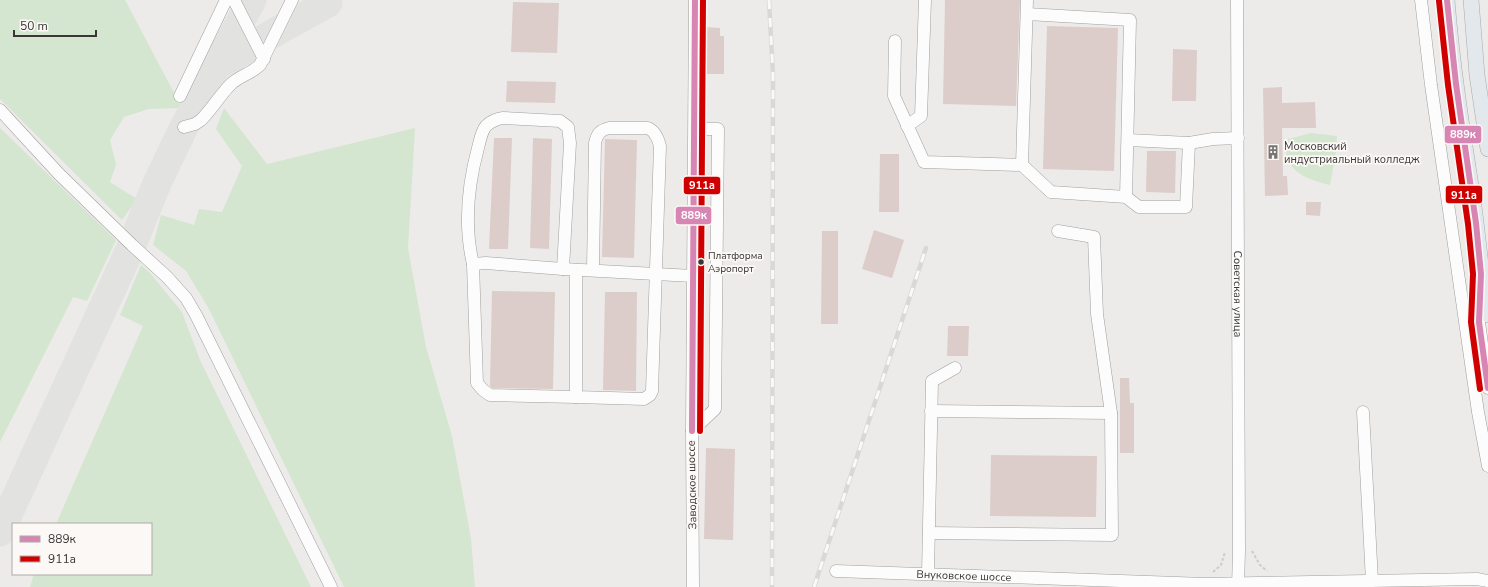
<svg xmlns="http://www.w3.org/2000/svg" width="1488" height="587" font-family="'Nunito Sans',sans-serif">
<rect width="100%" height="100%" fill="#ecebe9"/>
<g fill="#d4e6cf">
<polygon points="0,0 125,0 182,108 149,109 124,117 110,140 116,165 110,182 137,199 122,220 0,99"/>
<polygon points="224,108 267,164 415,128 408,248 426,347 452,436 471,538 475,587 344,587 209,309 186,271 153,245 161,215 194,225 199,209 222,212 242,166 216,129"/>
<polygon points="0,128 116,240 87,301 73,297 0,442"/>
<path d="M1311,133L1337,136L1336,152L1330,185C1314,181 1292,175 1287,157C1285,152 1288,144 1288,139Z"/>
<polygon points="141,265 150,273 182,312 200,360 311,587 30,587 34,574 151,574 151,524 56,524 143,326 120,315"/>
</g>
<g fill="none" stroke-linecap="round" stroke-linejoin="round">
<g stroke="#e2e2e0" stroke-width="29">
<polyline points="226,61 277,31 328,3"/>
<polyline points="0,532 132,245 157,183 184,127 252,0"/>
</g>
</g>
<g fill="#dccdca">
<polygon points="945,0 1020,0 1016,106 943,104"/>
<polygon points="513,2 559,3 557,53 511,52"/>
<polygon points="1047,26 1118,28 1114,171 1043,169"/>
<polygon points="705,27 720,28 720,36 724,36 724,74 702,74 702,36 705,36"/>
<polygon points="1173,49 1197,50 1196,101 1172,101"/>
<polygon points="507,81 556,82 555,103 506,102"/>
<polygon points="1282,87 1282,103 1315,102 1316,128 1282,128 1283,176 1287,176 1288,195 1265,196 1263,88"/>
<polygon points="494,138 512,138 508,249 489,249"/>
<polygon points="533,138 552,139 549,249 530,248"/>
<polygon points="605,139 637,140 634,258 602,257"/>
<polygon points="1147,151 1176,151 1175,193 1146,192"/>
<polygon points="880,154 899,154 899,212 879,212"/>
<polygon points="1306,202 1321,202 1320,216 1306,215"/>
<polygon points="874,230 904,240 892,278 862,269"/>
<polygon points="822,231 838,231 838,324 821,324"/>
<polygon points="492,291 555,292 553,389 492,388 490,386"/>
<polygon points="605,292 637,292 636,391 603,390"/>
<polygon points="948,326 969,326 968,356 947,356"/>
<polygon points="1120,378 1129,378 1130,403 1134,403 1134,453 1120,453"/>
<polygon points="706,448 735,449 733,540 704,539"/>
<polygon points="991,455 1097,456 1096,517 990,516"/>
</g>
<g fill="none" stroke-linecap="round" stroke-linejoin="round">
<defs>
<g id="minor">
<polyline points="234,0 264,59"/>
<path id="s1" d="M1237,0L1239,551L1238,587"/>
<polyline points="1421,0 1431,85 1478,412 1488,466"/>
<polyline points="1027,14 1130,20 1126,197"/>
<polyline points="895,41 894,96 924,162 1022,165 1051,192 1126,197 1139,207 1186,207 1189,143"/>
<polyline points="180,96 226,0"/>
<polyline points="0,110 59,174 132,245 167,277 186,298 196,315 331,587"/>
<polyline points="907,126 921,116 925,0"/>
<path d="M184,127L195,124L201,120C212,109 220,95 231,84C240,76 252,73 260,65L292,0"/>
<polyline points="1128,140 1189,143 1213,139 1238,138"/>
<polyline points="1022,165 1027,0"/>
<polyline points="473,264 486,263 563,269 693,276"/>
<path d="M563,269L570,143L568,127L560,121L503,118C496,119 491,121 486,126C481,132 480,141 478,148C468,185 464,226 473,264L477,383L483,390L490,395L576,397"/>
<path d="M576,270V397L644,399L650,395L652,391L660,146C658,138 655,131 648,128H609C600,130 597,134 595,143L593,270"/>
<polyline points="1480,292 1479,322 1488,388"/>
<polyline points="931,411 1111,413"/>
<polyline points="1363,412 1372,581"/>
<polyline points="692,431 715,409 718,129 695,129"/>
<polyline points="929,533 1112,535 1111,413 1097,314 1094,237 1058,231"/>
<path id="s2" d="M836,571L1205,584L1477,579L1488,581"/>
<polyline points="928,573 932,381 955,368"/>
<polyline points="693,587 692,431 695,0"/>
</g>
<g id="major">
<path d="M1447,0C1452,64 1462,128 1472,192C1478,233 1481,274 1488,315"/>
<polyline points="1471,0 1477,75 1488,149"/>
</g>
</defs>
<use href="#minor" stroke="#a09f9e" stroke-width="13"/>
<use href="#major" stroke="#a4acb1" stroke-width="16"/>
<g stroke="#ccccca" stroke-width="2" stroke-dasharray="3 2" stroke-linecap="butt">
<polyline points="1252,551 1260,565 1267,571"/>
<polyline points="1213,572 1221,565 1225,552"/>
</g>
<use href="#minor" stroke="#fcfcfc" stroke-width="12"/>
<use href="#major" stroke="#e3e8ec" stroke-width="15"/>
<defs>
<g id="rail">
<polyline points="769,0 773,75 772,587"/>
<polyline points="814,587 926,248"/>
</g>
</defs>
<use href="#rail" stroke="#d9d8d8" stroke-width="4.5"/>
<use href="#rail" stroke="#fbf8f5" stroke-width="3" stroke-dasharray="9" stroke-linecap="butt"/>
<defs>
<g id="bus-1">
<polyline points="1447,0 1456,84 1476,223 1481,274 1479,322 1488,388"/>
<polyline points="692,431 695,0"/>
</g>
<g id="bus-2">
<polyline points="1439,1 1448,85 1468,224 1473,274 1471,322 1480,389"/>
<polyline points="700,431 703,0"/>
</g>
</defs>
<use href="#bus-1" stroke="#fbf8f5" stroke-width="9"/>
<use href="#bus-2" stroke="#fbf8f5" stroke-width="9"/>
<use href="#bus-1" stroke="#d786b3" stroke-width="6"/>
<use href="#bus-2" stroke="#d00000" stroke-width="6"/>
</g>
<defs>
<symbol id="building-bare" viewBox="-9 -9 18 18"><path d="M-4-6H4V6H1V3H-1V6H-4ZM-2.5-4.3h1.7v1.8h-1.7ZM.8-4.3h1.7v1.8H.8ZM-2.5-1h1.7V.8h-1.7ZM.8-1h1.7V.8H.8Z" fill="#777674" stroke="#fbf8f5" stroke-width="2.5" paint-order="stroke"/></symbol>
</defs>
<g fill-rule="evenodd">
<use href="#building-bare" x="1263" y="142" width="20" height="20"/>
</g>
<circle fill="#383735" stroke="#fbf8f5" stroke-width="1.5" cx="701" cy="262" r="3.5"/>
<g text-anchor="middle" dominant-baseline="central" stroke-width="3.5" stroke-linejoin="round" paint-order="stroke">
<g font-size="10" fill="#383735" stroke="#fbf8f5" text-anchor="start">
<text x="708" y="256">Платформа<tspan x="708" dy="13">Аэропорт</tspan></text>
</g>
<g font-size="11" fill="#383735" stroke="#fbf8f5" text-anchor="start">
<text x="1284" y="146">Московский<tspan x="1284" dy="13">индустриальный колледж</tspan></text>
</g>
<g font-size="11" fill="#383735" stroke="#fbf8f5">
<text stroke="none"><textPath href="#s1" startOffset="294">Советская улица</textPath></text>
<text transform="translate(692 485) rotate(-91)">Заводское шоссе</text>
<text stroke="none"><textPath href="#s2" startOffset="128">Внуковское шоссе</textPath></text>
</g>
</g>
<g stroke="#fbf8f5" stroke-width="1.5">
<rect x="1444" y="125" width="38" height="19" rx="4" fill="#d786b3"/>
<rect x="683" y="176" width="38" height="19" rx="4" fill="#d00000"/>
<rect x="1445" y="185" width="38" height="19" rx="4" fill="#d00000"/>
<rect x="675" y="206" width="37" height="19" rx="4" fill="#d786b3"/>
</g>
<g font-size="11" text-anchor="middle" font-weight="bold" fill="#fff">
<text x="1463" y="138">889к</text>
<text x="702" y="189">911а</text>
<text x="1464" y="199">911а</text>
<text x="694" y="219">889к</text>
</g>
<rect x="12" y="523" width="140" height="52" fill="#fbf8f5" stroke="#adaba8"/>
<rect x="20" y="536" width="20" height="6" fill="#d786b3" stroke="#adaba8"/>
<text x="48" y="543" font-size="12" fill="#383735">889к</text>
<rect x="20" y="556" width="20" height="6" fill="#d00000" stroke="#adaba8"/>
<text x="48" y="563" font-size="12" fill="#383735">911а</text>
<path d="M14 30v6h82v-6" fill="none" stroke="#383735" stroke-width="2"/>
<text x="20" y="30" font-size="12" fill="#383735" stroke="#fbf8f5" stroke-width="3" paint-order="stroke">50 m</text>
</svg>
